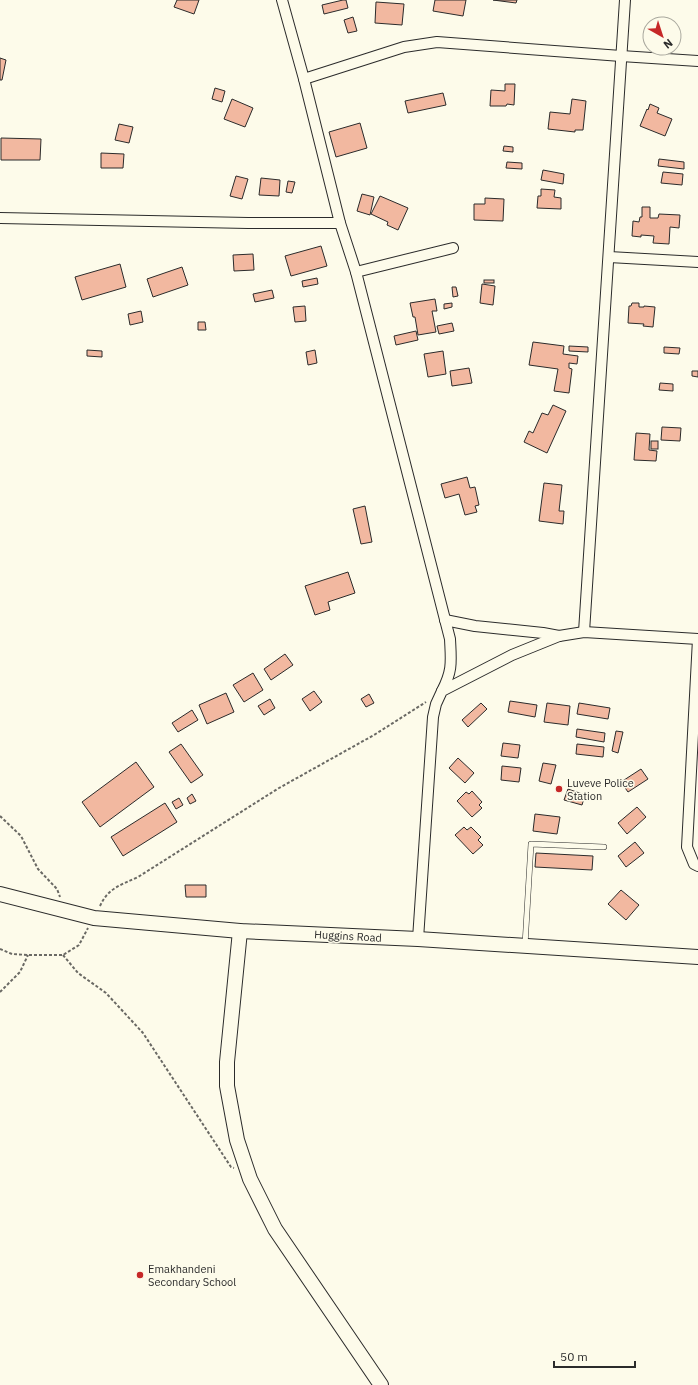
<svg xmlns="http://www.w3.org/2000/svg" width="698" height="1385" font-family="'IBM Plex Sans',sans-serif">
<rect width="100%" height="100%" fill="#fdfbea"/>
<g fill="#f2b8a0" stroke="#2b2b2b">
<polygon points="177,0 199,0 194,14 174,7"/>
<polygon points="343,0 346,0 348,8 324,14 322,5"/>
<polygon points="435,0 466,0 463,16 433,11"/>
<polygon points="493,0 517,0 516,3"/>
<polygon points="376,2 404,4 402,25 375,23"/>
<polygon points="353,17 357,31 348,33 344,20"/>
<polygon points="0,58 6,60 2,80 0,80"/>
<polygon points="505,84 515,84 514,105 507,104 506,106 490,106 491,90 505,91"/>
<polygon points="215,88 225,91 222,102 212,99"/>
<polygon points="443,93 446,105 408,113 405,101"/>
<polygon points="232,99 253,108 245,127 224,119"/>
<polygon points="572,99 586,101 583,130 575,130 575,132 548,129 550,112 570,114"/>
<polygon points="650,104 659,108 657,113 672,119 665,136 640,126 647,109 648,110"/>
<polygon points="360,123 367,148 336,157 329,132"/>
<polygon points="119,124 133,127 129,143 115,140"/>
<polygon points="1,138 41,139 40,160 1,160"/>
<polygon points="504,146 513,147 513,152 503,151"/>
<polygon points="101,153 124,154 123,168 101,168"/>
<polygon points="659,159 684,162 684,169 658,166"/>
<polygon points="507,162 522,163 522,169 506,168"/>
<polygon points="543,170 564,174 563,184 541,180"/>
<polygon points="663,172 683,174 682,185 661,183"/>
<polygon points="236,176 248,179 242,199 230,196"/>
<polygon points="261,178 280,180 279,196 259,195"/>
<polygon points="288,181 295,182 292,193 286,192"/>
<polygon points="541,189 555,190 554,197 561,198 561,209 537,208 538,196 541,196"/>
<polygon points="362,194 374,197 370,215 357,211"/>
<polygon points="380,196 408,208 398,230 387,225 388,222 371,214"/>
<polygon points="485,198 504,199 503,221 474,220 474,204 485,204"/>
<polygon points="642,207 650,207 650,218 658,218 659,214 680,215 679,228 670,227 669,244 653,243 654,236 641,235 641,237 632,236 633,221 639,222 640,217 642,217"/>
<polygon points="321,246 327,266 291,276 285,256"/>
<polygon points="253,254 254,270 234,271 233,255"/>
<polygon points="120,264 126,287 82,300 75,277"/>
<polygon points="182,267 188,285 153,297 147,279"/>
<polygon points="317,278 318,284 303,287 302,281"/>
<rect x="484" y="280" width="10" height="3"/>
<polygon points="482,284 495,286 493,305 480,303"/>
<polygon points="452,287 456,287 458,296 453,297"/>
<polygon points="272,290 274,298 255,302 253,294"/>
<polygon points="435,299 437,311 432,311 436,332 418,335 415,317 413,317 410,303"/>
<polygon points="452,303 452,307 444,309 444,304"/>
<polygon points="632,303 639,303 639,307 644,307 644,306 655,307 653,327 643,326 644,324 628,323 629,306 631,306"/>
<polygon points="305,306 306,321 295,322 293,307"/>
<polygon points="141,311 143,322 130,325 128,314"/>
<polygon points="198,322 205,322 206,330 198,330"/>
<polygon points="452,323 454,331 439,334 437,326"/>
<polygon points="416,331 418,340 396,345 394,336"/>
<polygon points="533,342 564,346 563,354 578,356 577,364 569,363 569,368 572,369 569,393 554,391 558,369 529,365"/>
<polygon points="569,346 588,347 588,352 569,351"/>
<polygon points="664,347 680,348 679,354 664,353"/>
<polygon points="87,350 102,351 102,357 87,356"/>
<polygon points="315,350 317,363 308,365 306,352"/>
<polygon points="443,351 446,374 428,377 424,354"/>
<polygon points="469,368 472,383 452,386 450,371"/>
<polygon points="692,371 698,371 698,377 692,376"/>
<polygon points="660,383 673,384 673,391 659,390"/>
<polygon points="553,405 566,411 547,453 524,442 529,431 533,433 542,413 548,415"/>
<polygon points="662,427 681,428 680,441 661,440"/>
<polygon points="636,433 650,434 649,450 657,451 656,461 634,460"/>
<rect x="651" y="441" width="7" height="8"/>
<polygon points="467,477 470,488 475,487 479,505 475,506 477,512 465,515 459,494 445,498 441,484"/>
<polygon points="544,483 562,485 559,511 564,511 563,524 539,521"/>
<polygon points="365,506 372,542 361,544 353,509"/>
<polygon points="348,572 355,593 328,602 330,610 315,615 305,586"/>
<polygon points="285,654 293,665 271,680 264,669"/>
<polygon points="253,673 263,690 244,702 233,685"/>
<polygon points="314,691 322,702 310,711 302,699"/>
<polygon points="226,693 234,712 207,724 199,705"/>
<polygon points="369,694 374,703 366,707 361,699"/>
<polygon points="270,699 275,708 264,715 258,706"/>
<polygon points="510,701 537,705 535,717 508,712"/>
<polygon points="481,703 487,709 468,727 462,720"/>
<polygon points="547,703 570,706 568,725 544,722"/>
<polygon points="579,703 610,708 608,719 577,714"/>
<polygon points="192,710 198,720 178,732 172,723"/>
<polygon points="577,729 605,733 604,742 576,737"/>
<polygon points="616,731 623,732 618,753 612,751"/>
<polygon points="503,743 520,745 518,758 501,756"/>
<polygon points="181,744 203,775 191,783 169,752"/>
<polygon points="577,744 604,747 603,757 576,754"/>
<polygon points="458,758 474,773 465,783 449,768"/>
<polygon points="136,762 154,787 100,827 82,802"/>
<polygon points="543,763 556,765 551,784 539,781"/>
<polygon points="502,766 521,768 519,782 501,780"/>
<polygon points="641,769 648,779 628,792 621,782"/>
<polygon points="568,789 585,795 582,805 564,800"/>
<polygon points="472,791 482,802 479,805 482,808 472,817 457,801 466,792 469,794"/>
<polygon points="192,794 196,801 190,804 187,798"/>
<polygon points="179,798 183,805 176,809 172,802"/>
<polygon points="165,803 177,822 123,856 111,837"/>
<polygon points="637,807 646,817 627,834 618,823"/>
<polygon points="535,814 560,817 557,834 533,831"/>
<polygon points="464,827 467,830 471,827 481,837 478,840 483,845 473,854 455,835"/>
<polygon points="635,842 644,853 626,867 618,856"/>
<polygon points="536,853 593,856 592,870 535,867"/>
<polygon points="185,885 206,885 206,897 186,897"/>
<polygon points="621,890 639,905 626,920 608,904"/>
</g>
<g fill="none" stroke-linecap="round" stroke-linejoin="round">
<defs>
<polyline id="lane" points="525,945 531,844 604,847"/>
<g id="street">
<path d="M282,0L304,79L340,223L356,272L450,639C451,661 453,670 442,691"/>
<polyline points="304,79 404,47 437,42 621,56 698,61"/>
<polyline points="0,218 248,223 340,223"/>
<polyline points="609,257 698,262"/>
<polyline points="356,272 453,248"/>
<polyline points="445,620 475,626 543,633 559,636"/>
<polyline points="584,632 625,0"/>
<polyline points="698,639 687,847 694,864 698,866"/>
<polyline points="418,939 433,717 436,704 442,691 512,655 559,636 584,632 698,639"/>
</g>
<g id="secondary">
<polyline points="0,894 94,918 240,931 418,939 698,957"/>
<polyline points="240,931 227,1062 227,1086 237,1140 250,1179 275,1229 381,1385"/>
</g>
</defs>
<use href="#lane" stroke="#2b2b2b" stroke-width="6"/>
<use href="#street" stroke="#2b2b2b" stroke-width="12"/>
<use href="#secondary" stroke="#2b2b2b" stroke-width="16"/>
<g stroke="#6a6964" stroke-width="2" stroke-dasharray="3 2" stroke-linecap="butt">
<polyline points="0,816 21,836 38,869 57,889 60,897"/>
<path d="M100,906C108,888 121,885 138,877L279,788L374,735L426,702"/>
<polyline points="0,949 12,954 28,955 63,955 79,945 88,928"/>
<polyline points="63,955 78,973 106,993 143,1033 231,1167 234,1168"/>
<polyline points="0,992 20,972 28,955"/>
</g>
<use href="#lane" stroke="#fdfbea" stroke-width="5"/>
<use href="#street" stroke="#fdfbea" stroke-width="10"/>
<use href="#secondary" stroke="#fdfbea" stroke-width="14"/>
</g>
<g fill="#c62828" stroke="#fdfbea" stroke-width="1.5">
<circle cx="559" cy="789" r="4"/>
<circle cx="140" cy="1275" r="4"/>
</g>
<g text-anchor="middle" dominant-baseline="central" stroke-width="3" stroke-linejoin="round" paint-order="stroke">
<g font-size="11" fill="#2b2b2b" stroke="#fdfbea" text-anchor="start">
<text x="567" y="783">Luveve Police<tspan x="567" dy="13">Station</tspan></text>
<text x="148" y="1269">Emakhandeni<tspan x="148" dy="13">Secondary School</tspan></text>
</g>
<g font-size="11" fill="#2b2b2b" stroke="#fdfbea">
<text transform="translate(348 936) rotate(3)">Huggins Road</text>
</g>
</g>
<g transform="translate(662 36) rotate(141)"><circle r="19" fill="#fdfbea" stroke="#a9a89e"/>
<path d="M0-3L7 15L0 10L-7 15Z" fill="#c62828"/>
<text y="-6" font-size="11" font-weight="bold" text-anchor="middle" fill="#2b2b2b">N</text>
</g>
<path d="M554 1361v6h81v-6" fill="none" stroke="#2b2b2b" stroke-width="2"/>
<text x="560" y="1361" font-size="12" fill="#2b2b2b" stroke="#fdfbea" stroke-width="3" paint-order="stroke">50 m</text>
</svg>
